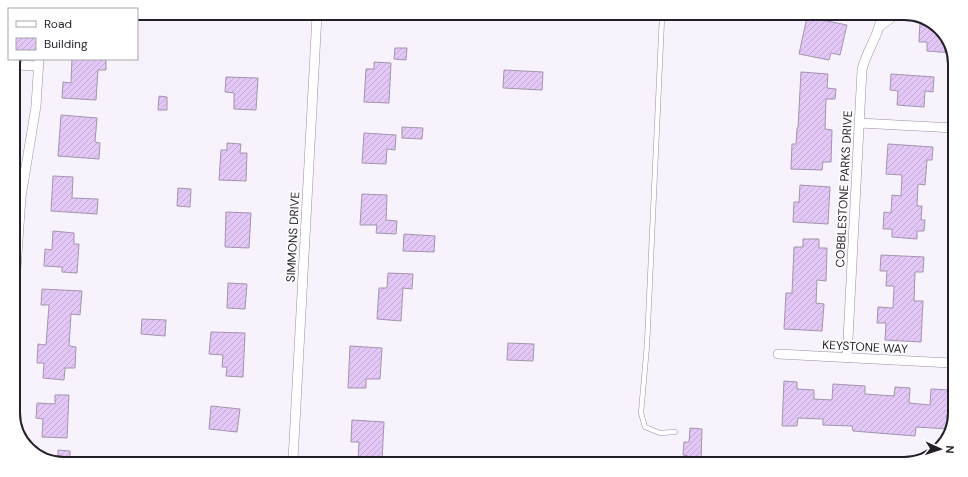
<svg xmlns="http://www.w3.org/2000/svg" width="968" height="477" font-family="'DM Sans',sans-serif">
<defs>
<pattern id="building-hatch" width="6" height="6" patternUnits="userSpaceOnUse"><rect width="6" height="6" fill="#e3c7f6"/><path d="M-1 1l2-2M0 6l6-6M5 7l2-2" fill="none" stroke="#c2aad3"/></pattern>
</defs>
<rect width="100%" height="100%" fill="#f8f2fc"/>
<g fill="url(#building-hatch)" stroke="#a295ac">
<polygon points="807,17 847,25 840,55 831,53 829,60 799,54"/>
<polygon points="920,21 930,21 946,35 952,53 927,51 927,42 919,42"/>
<polygon points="395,48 407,48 406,60 394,59"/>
<polygon points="72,59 106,59 106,70 98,70 96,100 62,98 63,82 71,83"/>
<polygon points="374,62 391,63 389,103 364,102 366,69 374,69"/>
<polygon points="504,70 543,72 542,90 503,88"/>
<polygon points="801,72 828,74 827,88 836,89 835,99 826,99 825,129 832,130 831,162 823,162 822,170 791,169 792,144 796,144 797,128 798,128"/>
<polygon points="891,74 934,77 933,92 925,91 924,107 897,105 898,91 890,90"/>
<polygon points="226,77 258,78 256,110 234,109 234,93 225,92"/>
<polygon points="159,96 167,97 167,110 158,110"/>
<polygon points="61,115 97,118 95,142 100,143 99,159 58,156"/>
<polygon points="402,127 423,128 422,139 402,138"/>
<polygon points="364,133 396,135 395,150 387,149 386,164 362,163"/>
<polygon points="227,143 241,144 240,153 247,153 246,181 219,180 221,150 227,150"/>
<polygon points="888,144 933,147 932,160 927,160 925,185 918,184 917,206 922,206 921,220 925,220 924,231 917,231 917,239 892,237 892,229 883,229 884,212 891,213 892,195 901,196 902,175 886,174"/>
<polygon points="53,176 73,177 72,198 98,199 97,214 51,211"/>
<polygon points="800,185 830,187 828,224 793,222 794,202 799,202"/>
<polygon points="178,188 191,189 190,207 177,206"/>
<polygon points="362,194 387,195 386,220 397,221 396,234 376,233 377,225 360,225"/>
<polygon points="226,212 251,213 249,248 225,247"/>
<polygon points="53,231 74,233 74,244 79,244 77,273 62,272 62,267 44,266 45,249 52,250"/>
<polygon points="404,234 435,236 434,252 403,251"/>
<polygon points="803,239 819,239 819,248 827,248 826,281 817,280 816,303 824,304 822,331 784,329 786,293 792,293 794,247 803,247"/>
<polygon points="881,255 924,257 923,272 915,272 914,301 923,301 921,342 885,340 886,323 877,323 878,307 893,308 894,286 886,286 887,271 880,271"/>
<polygon points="388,273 413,274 412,289 403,288 401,321 377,319 379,288 387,288"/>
<polygon points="228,283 247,284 245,309 227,308"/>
<polygon points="42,289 82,291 80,315 71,314 69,346 76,347 75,368 65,368 64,380 43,378 44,363 37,363 38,344 46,345 49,305 41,305"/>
<polygon points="142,319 166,320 165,336 141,334"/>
<polygon points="211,332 245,333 243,377 226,376 227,367 222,367 223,355 209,354"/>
<polygon points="508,343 534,344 533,361 507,360"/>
<polygon points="350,346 382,348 380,379 366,379 366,388 348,388"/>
<polygon points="784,381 797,382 797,389 814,390 814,399 832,400 833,384 865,386 865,394 894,396 895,387 910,388 909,403 930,405 931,389 950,390 950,420 948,420 948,429 916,427 915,436 853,431 852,426 823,425 823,419 798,418 797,426 782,426"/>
<polygon points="55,395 69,395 67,438 42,437 43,419 36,418 37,403 55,404"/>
<polygon points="211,406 240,409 237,432 209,429"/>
<polygon points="352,420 384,422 382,461 358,461 359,442 351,442"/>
<polygon points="690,428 702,429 701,463 688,463 688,456 683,455 684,442 689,442"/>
<polygon points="58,450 70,451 70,459 58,459"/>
</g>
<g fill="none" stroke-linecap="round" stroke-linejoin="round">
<defs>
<polyline id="lane" points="662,17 647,345 641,413 645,427 660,433 675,432"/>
<g id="street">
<polyline points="880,26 891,18"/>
<polyline points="13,65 39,66"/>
<polyline points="859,123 954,128"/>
<polyline points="13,313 21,197 36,106 39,59"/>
<polyline points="778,354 951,363"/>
<path d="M847,358L862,70C866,51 879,36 881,18"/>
<polyline points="293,460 317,15"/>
</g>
</defs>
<use href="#lane" stroke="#9c8fa6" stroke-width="5.5"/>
<use href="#street" stroke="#9c8fa6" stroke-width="10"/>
<use href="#lane" stroke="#fff" stroke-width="4.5"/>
<use href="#street" stroke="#fff" stroke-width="9"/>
</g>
<g text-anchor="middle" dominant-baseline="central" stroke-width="3.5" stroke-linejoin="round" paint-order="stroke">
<g font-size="12" fill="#231e27" stroke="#fff">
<text transform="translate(844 189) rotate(-87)">COBBLESTONE PARKS DRIVE</text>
<text transform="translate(293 237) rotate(-87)">SIMMONS DRIVE</text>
<text transform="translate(865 347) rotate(3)">KEYSTONE WAY</text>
</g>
</g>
<path d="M0 0H968V477H0ZM64 20H904A44 44 0 0 1 948 64V413A44 44 0 0 1 904 457H64A44 44 0 0 1 20 413V64A44 44 0 0 1 64 20Z" fill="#fff" fill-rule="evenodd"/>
<path fill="none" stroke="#231e27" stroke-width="2" d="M64 20H904A44 44 0 0 1 948 64V413A44 44 0 0 1 904 457H64A44 44 0 0 1 20 413V64A44 44 0 0 1 64 20Z"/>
<rect x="8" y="8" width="130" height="52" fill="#ffffff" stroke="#a7a5a9"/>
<rect x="16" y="21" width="20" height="6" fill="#ffffff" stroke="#a7a5a9"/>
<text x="44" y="28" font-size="12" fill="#231e27">Road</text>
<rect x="16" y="38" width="20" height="12" fill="url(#building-hatch)" stroke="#a7a5a9"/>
<text x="44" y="48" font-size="12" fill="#231e27">Building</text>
<g transform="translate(940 449) rotate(93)" stroke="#ffffff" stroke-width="3" paint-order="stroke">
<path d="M0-3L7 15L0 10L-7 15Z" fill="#231e27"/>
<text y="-6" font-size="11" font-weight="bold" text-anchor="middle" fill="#231e27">N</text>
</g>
</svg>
